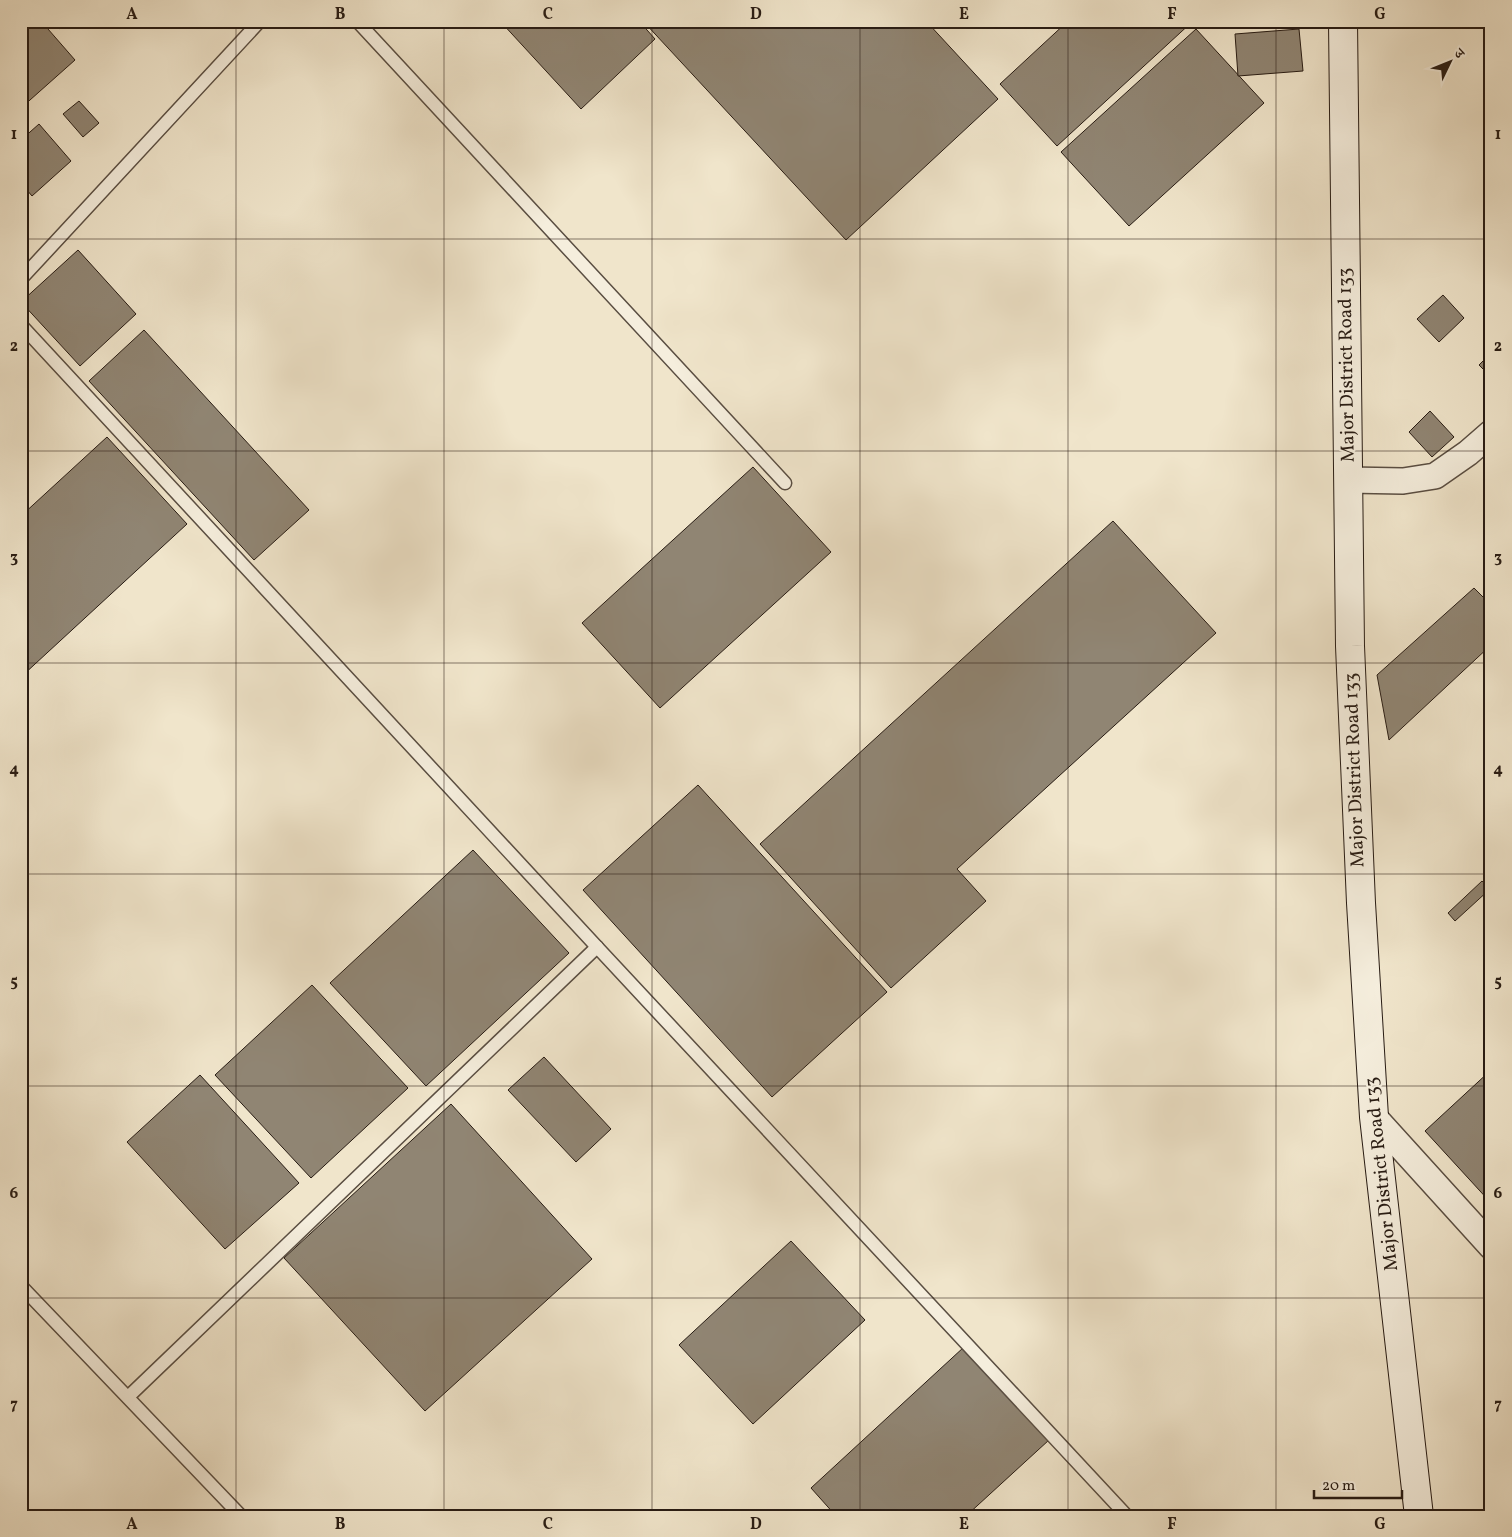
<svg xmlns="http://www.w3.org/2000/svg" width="1512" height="1537" font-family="Vollkorn,'Noto Serif Devanagari',serif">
<rect width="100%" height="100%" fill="#f0e5cb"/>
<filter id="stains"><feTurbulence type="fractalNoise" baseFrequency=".004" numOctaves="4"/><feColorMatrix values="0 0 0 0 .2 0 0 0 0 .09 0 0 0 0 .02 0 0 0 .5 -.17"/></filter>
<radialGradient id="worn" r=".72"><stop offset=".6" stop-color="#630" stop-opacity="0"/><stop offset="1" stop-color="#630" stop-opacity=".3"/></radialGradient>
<g fill="#908573" stroke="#281c14">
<polygon points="21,21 41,21 75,60 21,108"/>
<polygon points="52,21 68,21 59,29"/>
<polygon points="500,21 639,21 655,39 581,109"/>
<polygon points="643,21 926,21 998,99 846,240"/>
<polygon points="1068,21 1193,21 1057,146 1000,84"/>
<polygon points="1196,29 1264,103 1129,226 1061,152"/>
<polygon points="1299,29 1303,71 1238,76 1235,34"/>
<polygon points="79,101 99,123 83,137 63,114"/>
<polygon points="39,124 71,161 32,196 21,183 21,140"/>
<polygon points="78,250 136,314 80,366 21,302"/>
<polygon points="1443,295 1464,318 1439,342 1417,319"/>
<polygon points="144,330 309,510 254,560 89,381"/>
<polygon points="1491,353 1491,377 1479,365"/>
<polygon points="1430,411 1454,437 1432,457 1409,432"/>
<polygon points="107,437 187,524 22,676 21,516"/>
<polygon points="753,467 831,552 660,708 582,623"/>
<polygon points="1113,521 1216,633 957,869 986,901 891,988 760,844"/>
<polygon points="1474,588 1491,605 1491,645 1389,740 1377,675"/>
<polygon points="698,785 887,992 772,1097 583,890"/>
<polygon points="473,850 569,953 426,1086 330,983"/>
<polygon points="1482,881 1490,889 1455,921 1448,913"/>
<polygon points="312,985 408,1088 311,1178 215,1075"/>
<polygon points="544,1057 611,1129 576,1162 508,1090"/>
<polygon points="1491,1070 1491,1203 1425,1131"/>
<polygon points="200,1075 299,1183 225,1249 127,1142"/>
<polygon points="451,1104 592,1259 425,1411 284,1258"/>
<polygon points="791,1241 865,1320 753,1424 679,1345"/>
<polygon points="964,1347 1049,1440 966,1516 836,1516 811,1488"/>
</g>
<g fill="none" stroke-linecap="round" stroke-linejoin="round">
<defs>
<g id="lane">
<polyline points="357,21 785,483"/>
<polyline points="21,279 260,21"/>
<polyline points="21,325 597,947 1127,1516"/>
<polyline points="21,1286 241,1516"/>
<polyline points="128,1397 597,947"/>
</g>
<g id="street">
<polyline points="1348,480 1403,481 1435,476 1468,453 1491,433"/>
<polyline points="1374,1117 1491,1246"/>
</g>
<polyline id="secondary" points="1343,21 1350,646 1361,903 1374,1117 1419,1516"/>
</defs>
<use href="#lane" stroke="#5a4e42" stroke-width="15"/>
<use href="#street" stroke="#5a4e42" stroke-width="28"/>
<use href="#secondary" stroke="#281c14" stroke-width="30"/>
<use href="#lane" stroke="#f5eedd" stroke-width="12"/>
<use href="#street" stroke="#f5eedd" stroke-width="25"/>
<use href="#secondary" stroke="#f5eedd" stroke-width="28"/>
</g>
<path fill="none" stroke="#281c14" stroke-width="1" stroke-opacity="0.55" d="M236,21V1516M444,21V1516M652,21V1516M860,21V1516M1068,21V1516M1276,21V1516M21,239H1491M21,451H1491M21,663H1491M21,874H1491M21,1086H1491M21,1298H1491"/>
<g text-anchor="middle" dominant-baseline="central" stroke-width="4" stroke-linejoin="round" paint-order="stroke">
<g font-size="19" fill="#281c14" stroke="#f5eedd">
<text transform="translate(1347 365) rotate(-91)">Major District Road 133</text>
<text transform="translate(1355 770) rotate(-92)">Major District Road 133</text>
<text transform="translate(1382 1174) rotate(-96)">Major District Road 133</text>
</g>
</g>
<rect width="1512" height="1537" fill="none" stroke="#f0e5cb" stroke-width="55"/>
<g transform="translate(1450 62) rotate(47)" stroke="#f5eedd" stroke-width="4" paint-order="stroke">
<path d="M0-4L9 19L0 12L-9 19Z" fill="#281c14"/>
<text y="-8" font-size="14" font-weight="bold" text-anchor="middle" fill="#281c14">उ</text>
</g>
<path d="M1314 1490v8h88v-8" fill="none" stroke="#281c14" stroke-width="2.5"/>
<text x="1322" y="1490" font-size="15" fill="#281c14" stroke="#f5eedd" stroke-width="4" paint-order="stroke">20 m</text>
<rect x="28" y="28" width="1456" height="1482" fill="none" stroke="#281c14" stroke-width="2"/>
<g font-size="16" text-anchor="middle" font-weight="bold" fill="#281c14">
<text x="132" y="19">A</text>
<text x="340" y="19">B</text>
<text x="548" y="19">C</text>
<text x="756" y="19">D</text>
<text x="964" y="19">E</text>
<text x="1172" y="19">F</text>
<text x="1380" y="19">G</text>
<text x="14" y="139">1</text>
<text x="1498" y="139">1</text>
<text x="14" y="351">2</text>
<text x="1498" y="351">2</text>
<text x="14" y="562">3</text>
<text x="1498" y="562">3</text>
<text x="14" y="774">4</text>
<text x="1498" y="774">4</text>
<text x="14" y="986">5</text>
<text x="1498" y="986">5</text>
<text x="14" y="1198">6</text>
<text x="1498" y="1198">6</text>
<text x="14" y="1409">7</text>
<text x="1498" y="1409">7</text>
<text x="132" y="1529">A</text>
<text x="340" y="1529">B</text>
<text x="548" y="1529">C</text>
<text x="756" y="1529">D</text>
<text x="964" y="1529">E</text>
<text x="1172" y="1529">F</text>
<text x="1380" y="1529">G</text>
</g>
<rect width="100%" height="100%" filter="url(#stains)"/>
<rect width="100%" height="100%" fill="url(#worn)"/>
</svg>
